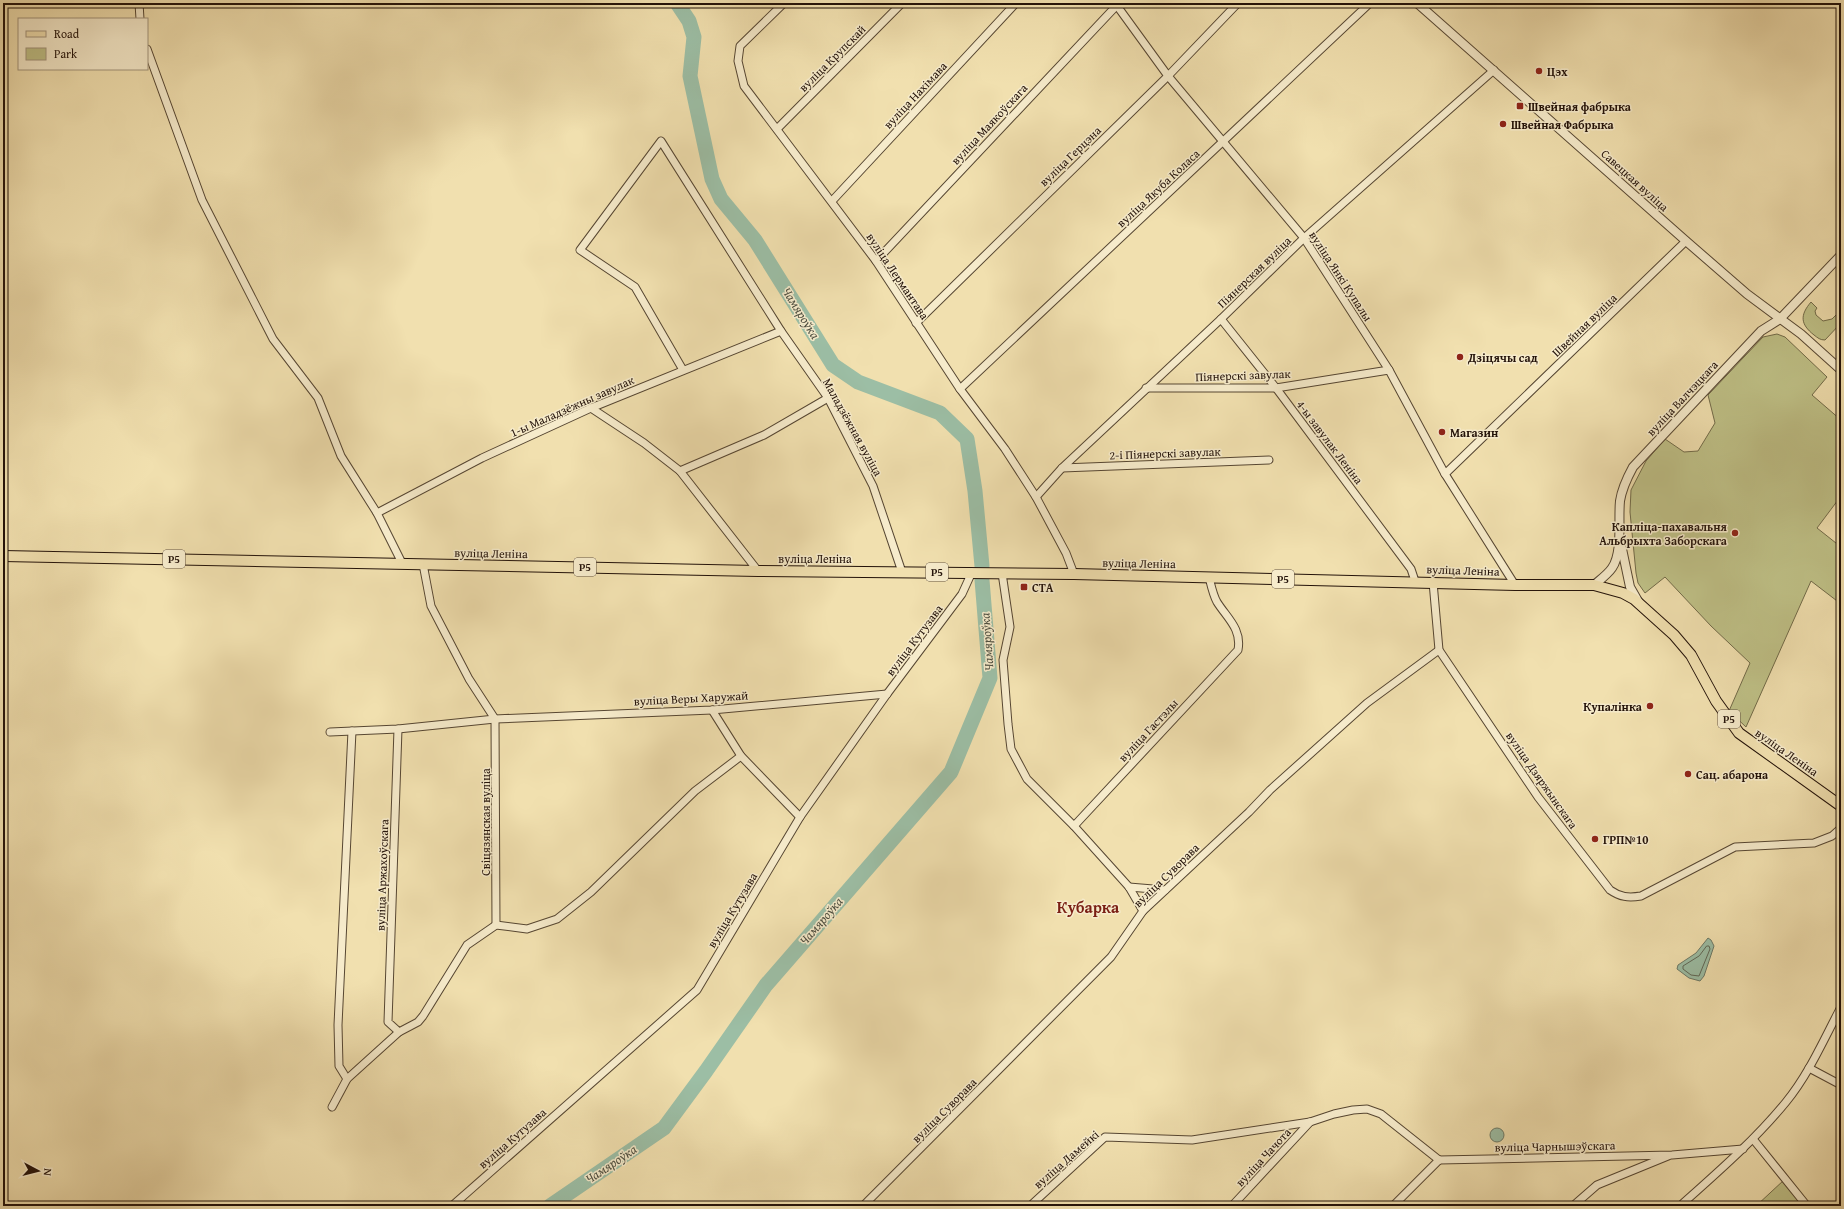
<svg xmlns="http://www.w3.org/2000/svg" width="1844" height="1209" font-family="'Gentium Book Plus',serif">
<rect width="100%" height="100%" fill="#f1e0af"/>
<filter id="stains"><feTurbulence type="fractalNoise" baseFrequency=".005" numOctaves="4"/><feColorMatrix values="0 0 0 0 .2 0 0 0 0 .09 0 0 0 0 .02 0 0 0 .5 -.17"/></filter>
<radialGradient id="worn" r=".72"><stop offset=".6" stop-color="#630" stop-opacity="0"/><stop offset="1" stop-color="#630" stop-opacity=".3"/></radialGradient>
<g fill="#bfc187" stroke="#716a48">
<path d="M1811,302L1817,308L1815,311L1816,315L1823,321L1832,319L1841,310V323L1825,340C1820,340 1818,338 1814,335C1800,324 1800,315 1811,302Z"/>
<polygon points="1777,334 1785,337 1827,377 1812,395 1841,420 1841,482 1837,487 1841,490 1841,496 1817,528 1841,547 1841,604 1811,581 1746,727 1729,711 1750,663 1711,626 1665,577 1645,593 1638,583 1636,573 1630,512 1631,490 1646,461 1665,439 1684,452 1698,451 1715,423 1708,395 1763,337"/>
<polygon points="1784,1180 1805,1206 1756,1206"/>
</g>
<g fill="#9cbea5" stroke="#6c7967">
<polygon points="1708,938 1711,940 1714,946 1704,976 1700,981 1689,978 1677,969 1678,965 1696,953"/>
<circle cx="1497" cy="1135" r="7"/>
</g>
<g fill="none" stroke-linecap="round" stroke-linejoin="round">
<polygon stroke="#606857" stroke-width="1" points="1707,946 1709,946 1710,949 1699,976 1691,975 1683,969 1683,966 1699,956"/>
<g stroke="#9cbea5" stroke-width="15">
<polyline points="677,3 689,21 694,37 690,76 712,179 721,199 755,240 833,365 858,382 940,413 967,439 975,491 982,566"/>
<polyline points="550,1206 664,1128 706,1071 766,985 951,772 990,678 982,580"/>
</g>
<defs>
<g id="minor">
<polyline points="139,3 140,19"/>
<polyline points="784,3 740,46 738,61 744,86 876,261 960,389 1005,449 1036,497 1066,553 1074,574"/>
<polyline points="1115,3 1168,76 1304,238 1389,370 1445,474 1515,585"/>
<polyline points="147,49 202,200 273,339 318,398 341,456 377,513 402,563"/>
<polyline points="777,129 902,3"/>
<polyline points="832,201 1016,3"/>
<polyline points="876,261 1119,3"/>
<polyline points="1221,319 1276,388 1411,569 1415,581"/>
<polyline points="916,323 1168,76 1238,3"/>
<polyline points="683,370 635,287 580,250 661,141 781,331 828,398 873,486 902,572"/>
<polyline points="1146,388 1276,388 1389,370"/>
<polyline points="960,389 1370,3"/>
<polyline points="591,408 644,443 680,471 764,435 828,398"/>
<polyline points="1062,468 1269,460"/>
<polyline points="680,471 758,571"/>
<polyline points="1445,474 1686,241"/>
<polyline points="1036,497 1062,468 1221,319 1304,238 1494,70"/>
<polyline points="377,513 482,458 591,408 781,331"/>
<polyline points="423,564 431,606 469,679 495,719 496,925"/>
<polyline points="1002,573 1010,627 1003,660 1008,724 1011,749 1027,779 1074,826 1129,887 1143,911"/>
<path d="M1433,582L1439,650L1538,797L1610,890C1620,897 1628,898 1641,896L1735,847L1814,843L1832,836L1841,828"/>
<polyline points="712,710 741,756 800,817"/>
<polyline points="398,729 388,1022 399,1032 418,1022 423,1016 467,945 496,925 527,929 557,919 591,892 695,791 741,756"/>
<polyline points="330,732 398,729 495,719 712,710 887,694"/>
<path d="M1074,826L1238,650C1242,629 1227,618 1217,602C1213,595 1211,585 1209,577"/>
<polyline points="1129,887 1165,890"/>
<polyline points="1809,1068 1841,1085"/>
<polyline points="347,1079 339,1066 338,1025 352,731"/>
<polyline points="332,1107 347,1079 399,1032"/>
<polyline points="1753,1139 1807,1206"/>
<polyline points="1439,1160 1672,1155 1743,1149"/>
<polyline points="452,1206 697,990 800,817 887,694 962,594 972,572"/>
<polyline points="863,1206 1111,957 1143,911 1249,812 1270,790 1367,703 1439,650"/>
<polyline points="1030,1206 1105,1137 1192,1140 1310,1122 1334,1114 1353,1110 1367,1109 1381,1114 1439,1160"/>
<polyline points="1232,1206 1310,1122"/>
<polyline points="1393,1206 1439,1160"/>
<polyline points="1573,1206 1597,1185 1668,1156"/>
<path d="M1680,1206C1717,1173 1755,1140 1786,1102C1809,1074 1824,1039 1841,1007"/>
</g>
<g id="tertiary">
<polyline points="1417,3 1686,241 1747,294 1801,334 1841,370"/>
<polyline points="1621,544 1630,587 1638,601"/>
<path d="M1594,585C1600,580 1608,574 1612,568C1623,552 1618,520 1620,501C1622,488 1627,478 1633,467L1761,331L1780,319L1841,255"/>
</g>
<polyline id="primary" points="3,556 758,571 1074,574 1515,585 1594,585 1623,593 1634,599 1674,635 1691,655 1716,701 1739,733 1841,806"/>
</defs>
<use href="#minor" stroke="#564632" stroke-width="9"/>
<use href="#tertiary" stroke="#564632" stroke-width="10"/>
<use href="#primary" stroke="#231209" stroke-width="12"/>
<use href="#minor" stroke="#f6ebcb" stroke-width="7"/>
<use href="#tertiary" stroke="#f6ebcb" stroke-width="8"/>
<use href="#primary" stroke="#f1e0af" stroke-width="10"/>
</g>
<g fill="#8f2418" stroke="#f6ebcb" stroke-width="1.5">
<circle cx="1539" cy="71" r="4"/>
<rect x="1516" y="102" width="8" height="8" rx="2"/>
<circle cx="1503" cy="124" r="4"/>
<circle cx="1460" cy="357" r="4"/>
<circle cx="1442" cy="432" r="4"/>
<circle cx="1735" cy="533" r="4"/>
<rect x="1020" y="583" width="8" height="8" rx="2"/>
<circle cx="1650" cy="706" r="4"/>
<circle cx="1688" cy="774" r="4"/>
<circle cx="1595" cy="839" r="4"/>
</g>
<g text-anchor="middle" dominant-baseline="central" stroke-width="3" stroke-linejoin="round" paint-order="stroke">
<g fill="#f6ebcb" stroke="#625343" stroke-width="1">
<rect x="163" y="550" width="22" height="18" rx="3"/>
<rect x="574" y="558" width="22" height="18" rx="3"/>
<rect x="926" y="563" width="22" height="18" rx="3"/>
<rect x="1272" y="570" width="22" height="18" rx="3"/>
<rect x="1718" y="710" width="22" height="18" rx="3"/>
</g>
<g font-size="11" font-weight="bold" fill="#231209">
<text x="174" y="559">Р5</text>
<text x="585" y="567">Р5</text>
<text x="937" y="572">Р5</text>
<text x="1283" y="579">Р5</text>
<text x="1729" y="719">Р5</text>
</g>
<g font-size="12" fill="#231209" stroke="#f6ebcb">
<text transform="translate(832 58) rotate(-45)">вуліца Крупскай</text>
<text transform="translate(915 95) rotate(-47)">вуліца Нахімава</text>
<text transform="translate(989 124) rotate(-47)">вуліца Маякоўскага</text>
<text transform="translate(1070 156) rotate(-44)">вуліца Герцэна</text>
<text transform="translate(1635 180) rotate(42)">Савецкая вуліца</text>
<text transform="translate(1158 188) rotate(-43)">вуліца Якуба Коласа</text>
<text transform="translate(1254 272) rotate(-44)">Піянерская вуліца</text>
<text transform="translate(898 276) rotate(56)">вуліца Лермантава</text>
<text transform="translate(1341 276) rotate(57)">вуліца Янкі Купалы</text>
<text transform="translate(1584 325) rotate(-44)">Швейная вуліца</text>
<text transform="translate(1243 375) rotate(-2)">Піянерскі завулак</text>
<text transform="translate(1682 398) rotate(-47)">вуліца Валчэцкага</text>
<text transform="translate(572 406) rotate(-24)">1-ы Маладзёжны завулак</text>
<text transform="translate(853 427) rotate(61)">Маладзёжная вуліца</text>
<text transform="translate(1330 442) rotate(53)">4-ы завулак Леніна</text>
<text transform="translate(1165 453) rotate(-2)">2-і Піянерскі завулак</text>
<text transform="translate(491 553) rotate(1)">вуліца Леніна</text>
<text x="815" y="558">вуліца Леніна</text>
<text transform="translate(1139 563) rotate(1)">вуліца Леніна</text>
<text transform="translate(1463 570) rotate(2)">вуліца Леніна</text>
<text transform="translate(914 640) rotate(-53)">вуліца Кутузава</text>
<text transform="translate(691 698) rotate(-3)">вуліца Веры Харужай</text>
<text transform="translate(1148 730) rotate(-47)">вуліца Гастэлы</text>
<text transform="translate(1787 752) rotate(35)">вуліца Леніна</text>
<text transform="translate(1542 780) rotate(55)">вуліца Дзяржынскага</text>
<text transform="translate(485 822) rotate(-90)">Свіцязянская вуліца</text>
<text transform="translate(382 875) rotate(-88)">вуліца Аржахоўскага</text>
<text transform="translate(1166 875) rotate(-44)">вуліца Суворава</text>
<text transform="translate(732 910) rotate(-59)">вуліца Кутузава</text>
<text transform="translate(944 1110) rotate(-45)">вуліца Суворава</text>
<text transform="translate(512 1138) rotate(-41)">вуліца Кутузава</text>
<text transform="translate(1555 1146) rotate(-1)">вуліца Чарнышэўскага</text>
<text transform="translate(1263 1157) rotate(-47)">вуліца Чачота</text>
<text transform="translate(1066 1159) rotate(-41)">вуліца Дамейкі</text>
</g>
<g font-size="12" font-weight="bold" fill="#231209" stroke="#f6ebcb" text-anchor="start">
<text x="1547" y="71">Цэх</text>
<text x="1528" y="106">Швейная фабрыка</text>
<text x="1511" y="124">Швейная Фабрыка</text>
<text x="1468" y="357">Дзіцячы сад</text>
<text x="1450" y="432">Магазин</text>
<text x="1727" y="526" text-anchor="end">Капліца-пахавальня<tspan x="1727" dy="14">Альбрыхта Заборскага</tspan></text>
<text x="1032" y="587">СТА</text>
<text x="1642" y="706" text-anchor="end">Купалінка</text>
<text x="1696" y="774">Сац. абарона</text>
<text x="1603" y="839">ГРП№10</text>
</g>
<g font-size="13" font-style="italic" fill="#4d4e40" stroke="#f6ebcb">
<text transform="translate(801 313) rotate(58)">Чамяроўка</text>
<text transform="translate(987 642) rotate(-94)">Чамяроўка</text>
<text transform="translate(821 921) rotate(-49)">Чамяроўка</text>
<text transform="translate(611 1164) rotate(-34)">Чамяроўка</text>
</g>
<g font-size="16" font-weight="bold" fill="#7a1f14" stroke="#f6ebcb">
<text x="1088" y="907">Кубарка</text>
</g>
</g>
<rect width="1844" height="1209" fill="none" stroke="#f1e0af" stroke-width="16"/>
<rect x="4" y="4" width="1836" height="1201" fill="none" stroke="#231209" stroke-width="2"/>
<rect x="8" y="8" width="1828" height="1193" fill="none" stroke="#231209"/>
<rect x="18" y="18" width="130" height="52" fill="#f6ebcb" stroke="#a2947d"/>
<rect x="26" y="31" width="20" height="6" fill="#f1e0af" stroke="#a2947d"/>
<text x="54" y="38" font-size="12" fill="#231209">Road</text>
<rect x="26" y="48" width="20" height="12" fill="#bfc187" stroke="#a2947d"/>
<text x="54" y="58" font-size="12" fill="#231209">Park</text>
<g transform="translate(38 1171) rotate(97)" stroke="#f6ebcb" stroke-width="3" paint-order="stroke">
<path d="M0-3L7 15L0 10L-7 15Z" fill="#231209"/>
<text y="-6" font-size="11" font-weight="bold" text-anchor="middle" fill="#231209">N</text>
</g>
<rect width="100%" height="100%" filter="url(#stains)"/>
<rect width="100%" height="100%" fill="url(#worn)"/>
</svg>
